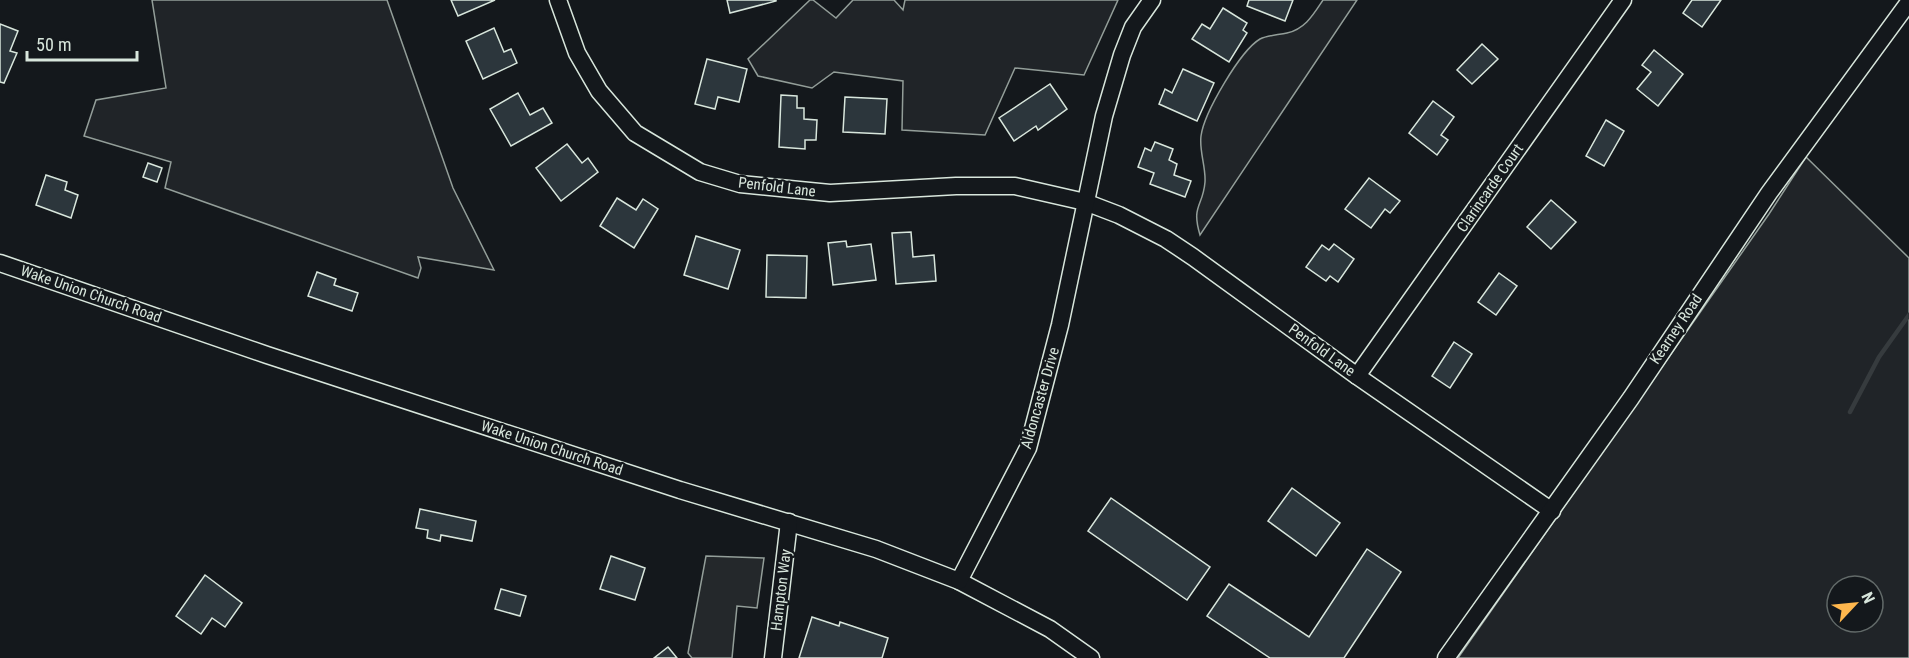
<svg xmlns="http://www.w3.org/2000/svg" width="1909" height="658" font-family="'Roboto Condensed',sans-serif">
<rect width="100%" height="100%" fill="#14181c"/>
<g fill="#202428" stroke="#939e99" stroke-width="1.5" fill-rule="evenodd">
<polygon points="152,0 387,0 453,188 494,270 418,257 421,268 418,278 165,188 171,162 84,136 96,100 166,88"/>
<polygon points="810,0 813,0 836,18 853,0 894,0 903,10 905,0 1118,0 1084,75 1015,68 985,135 902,130 903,81 834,72 812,88 758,76 748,59"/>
<path d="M1323,0H1357L1200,235C1191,205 1203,207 1205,182C1206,167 1199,151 1201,136C1204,113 1240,51 1260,39C1268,35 1278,35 1287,33C1305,29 1313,15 1323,0Z"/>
<path d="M1806,157L1909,258V658H1458L1769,214ZM1837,586H1873V622H1837Z"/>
</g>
<polygon fill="#24282b" stroke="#939e99" stroke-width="1.5" points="706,556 764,558 757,608 737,606 732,658 692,658 688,653"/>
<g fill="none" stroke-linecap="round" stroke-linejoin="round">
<polyline stroke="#363b3e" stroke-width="4.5" points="1850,412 1879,357 1909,315"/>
</g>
<g fill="#2c363c" stroke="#d8e6dc" stroke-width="1.5">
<polygon points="451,0 495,0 458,16"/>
<polygon points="727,0 776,0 776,1 730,13"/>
<polygon points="1249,0 1293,0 1285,21 1247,6"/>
<polygon points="1692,0 1721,0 1702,27 1683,13"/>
<polygon points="1223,8 1247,23 1243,30 1247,33 1229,62 1192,39 1202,24 1210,29"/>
<polygon points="0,24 18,31 10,51 17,53 4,83 0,82"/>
<polygon points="494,28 504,52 511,49 517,63 483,79 466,41"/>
<polygon points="1482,44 1498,59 1472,84 1457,70"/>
<polygon points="1654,50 1683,74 1658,106 1637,89 1651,72 1642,65"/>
<polygon points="707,59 747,69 739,102 718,97 715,109 695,104"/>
<polygon points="1183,69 1214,83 1197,121 1159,104 1165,89 1172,93"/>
<polygon points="1050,84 1067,109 1038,130 1036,126 1014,141 999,118"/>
<polygon points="518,93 530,115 543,108 552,123 511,146 490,109"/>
<polygon points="781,95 797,96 797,108 804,108 804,119 817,120 816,140 805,140 805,149 779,147"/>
<polygon points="845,97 887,99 885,134 843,132"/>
<polygon points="1433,101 1454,117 1441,135 1448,140 1437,155 1409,133"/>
<polygon points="1606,120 1624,131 1604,166 1586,156"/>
<polygon points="1155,142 1173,149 1169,160 1177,164 1174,175 1191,181 1185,197 1150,184 1154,173 1138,167 1145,148 1151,151"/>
<polygon points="567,144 582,163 588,158 598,172 561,201 536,168"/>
<polygon points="148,163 162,168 157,182 143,177"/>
<polygon points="46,175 67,182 65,190 78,195 71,218 36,205"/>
<polygon points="1369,178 1400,201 1390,213 1385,209 1371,228 1345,209"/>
<polygon points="617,198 636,210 643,199 658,209 634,248 600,226"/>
<polygon points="1551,200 1576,222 1551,249 1527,227"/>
<polygon points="911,232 913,257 934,255 936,281 896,284 892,233"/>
<polygon points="696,236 740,250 728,289 684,275"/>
<polygon points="846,241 847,247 871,244 876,280 833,285 828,243"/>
<polygon points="1334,244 1354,259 1338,282 1330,276 1326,281 1306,267 1322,245 1329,250"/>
<polygon points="767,255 807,256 806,298 766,297"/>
<polygon points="317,272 336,279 334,285 358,293 352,311 308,296"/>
<polygon points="1499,273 1517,286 1496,315 1478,302"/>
<polygon points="1454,342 1472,354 1450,388 1432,376"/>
<polygon points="1292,488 1340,523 1316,556 1268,521"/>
<polygon points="1111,498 1210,567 1187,600 1088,531"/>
<polygon points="420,509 476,521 472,541 441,535 440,541 427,538 428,530 416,528"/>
<polygon points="1367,549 1401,572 1344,658 1270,658 1207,616 1229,584 1309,637"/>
<polygon points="611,556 645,568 635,600 600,589"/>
<polygon points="205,575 242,603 225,627 212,618 201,634 176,616"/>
<polygon points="501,589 526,596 520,616 495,609"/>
<polygon points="812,617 839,626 840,622 888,638 882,658 799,658"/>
<polygon points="668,647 677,658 654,658"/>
</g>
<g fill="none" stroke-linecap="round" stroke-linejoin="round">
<defs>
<g id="minor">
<polyline points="558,0 577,53 599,91 635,133 700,172 740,184 830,193 956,186 1015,186 1085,202 1119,215 1166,239 1193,257 1357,376 1552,511"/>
<polyline points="0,263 267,355 680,490 876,549 959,581 1050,629 1091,658"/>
<polyline points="1357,376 1623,0"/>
<polyline points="959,581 1028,448 1060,325 1104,116 1122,55 1133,27 1152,0"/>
<polyline points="773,658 789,522"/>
<polyline points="1446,658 1631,398 1769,193 1909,2"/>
</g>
</defs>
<use href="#minor" stroke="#d8e6dc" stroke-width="19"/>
<use href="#minor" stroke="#14181c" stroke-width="16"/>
</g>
<g text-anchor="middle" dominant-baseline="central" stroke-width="4.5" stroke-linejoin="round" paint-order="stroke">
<g font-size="15" fill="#d8e6dc" stroke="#14181c">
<text transform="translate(777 187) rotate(7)">Penfold Lane</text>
<text transform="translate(1490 188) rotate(-55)">Clarincarde Court</text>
<text transform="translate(91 294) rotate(19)">Wake Union Church Road</text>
<text transform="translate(1676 329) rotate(-56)">Kearney Road</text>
<text transform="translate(1322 350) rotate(36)">Penfold Lane</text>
<text transform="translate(1040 398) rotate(-74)">Aldoncaster Drive</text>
<text transform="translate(552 448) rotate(18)">Wake Union Church Road</text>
<text transform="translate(781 590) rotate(-83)">Hampton Way</text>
</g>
</g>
<g transform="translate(1855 604) rotate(64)"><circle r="28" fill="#14181c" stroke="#626a69" stroke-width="1.5"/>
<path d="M0-4.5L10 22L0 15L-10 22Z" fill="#ffb74d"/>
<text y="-9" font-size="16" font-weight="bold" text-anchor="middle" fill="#d8e6dc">N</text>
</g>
<path d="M27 51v9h110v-9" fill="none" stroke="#d8e6dc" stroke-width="3"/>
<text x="36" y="51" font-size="18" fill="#d8e6dc" stroke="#14181c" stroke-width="4.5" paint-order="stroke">50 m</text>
</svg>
